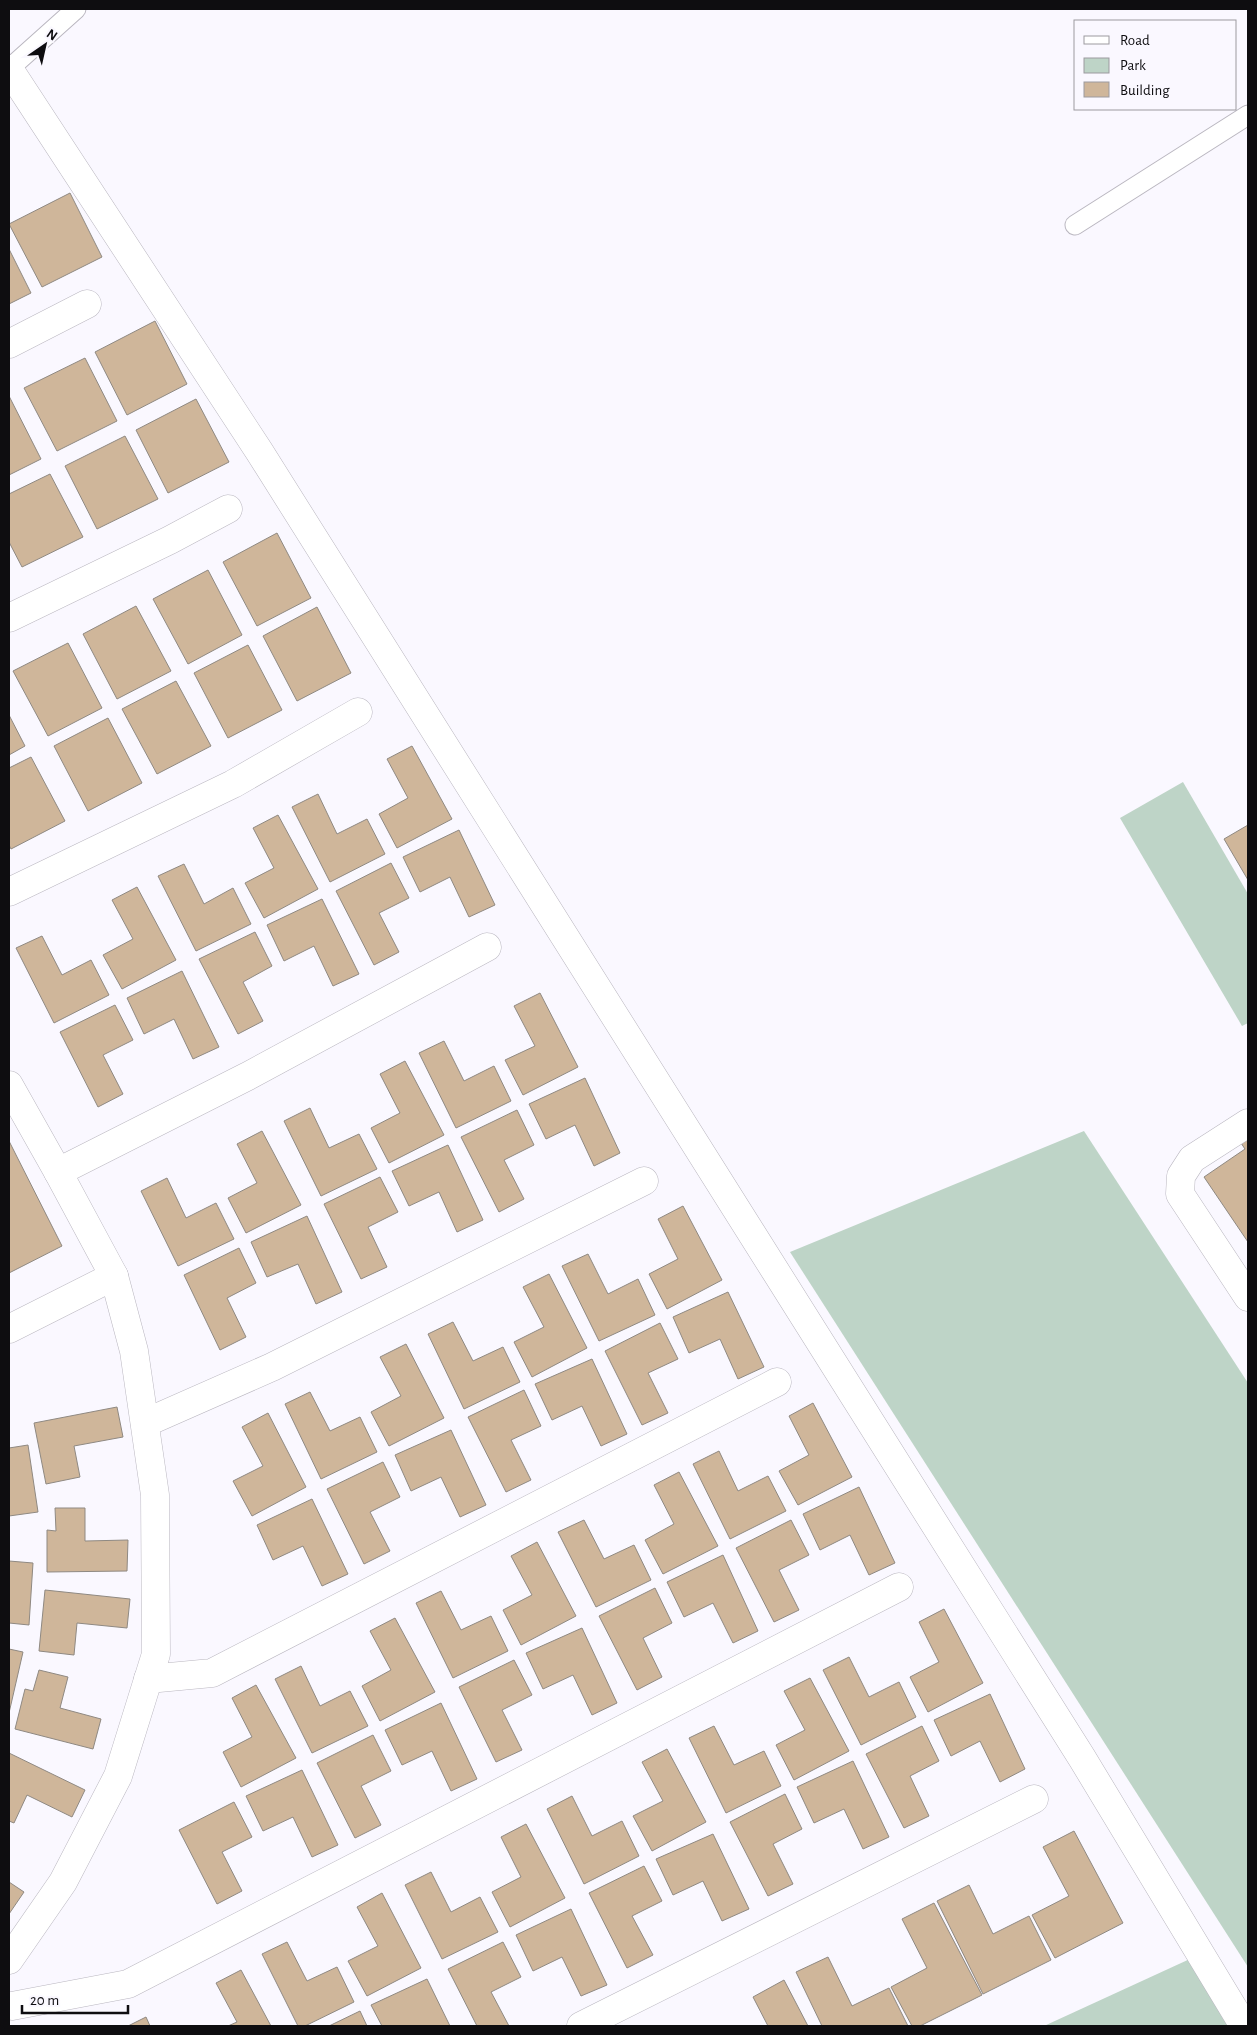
<svg xmlns="http://www.w3.org/2000/svg" width="1257" height="2035" font-family="'Alegreya Sans',sans-serif">
<rect width="100%" height="100%" fill="#faf8ff"/>
<g fill="#bed4c7">
<polygon points="1183,782 1248,894 1248,1023 1242,1026 1120,818"/>
<polygon points="1084,1131 1248,1383 1248,1967 790,1252"/>
<polygon points="1192,1958 1233,2026 1044,2026"/>
</g>
<g fill="#cfb69a" stroke="#8f8982">
<polygon points="70,193 102,257 42,287 9,224"/>
<polygon points="9,249 31,293 9,304"/>
<polygon points="155,321 187,384 127,415 95,352"/>
<polygon points="85,358 117,421 57,451 24,388"/>
<polygon points="9,396 41,459 9,475"/>
<polygon points="196,399 229,462 168,493 136,430"/>
<polygon points="125,436 158,499 97,529 65,466"/>
<polygon points="50,474 83,537 22,567 9,542 9,494"/>
<polygon points="277,533 311,598 257,626 223,562"/>
<polygon points="208,570 242,635 188,664 153,599"/>
<polygon points="136,606 171,671 117,699 83,634"/>
<polygon points="317,607 351,673 297,701 263,636"/>
<polygon points="68,643 102,708 48,736 13,671"/>
<polygon points="248,645 282,710 228,738 194,673"/>
<polygon points="176,681 211,746 157,774 122,709"/>
<polygon points="9,715 25,746 9,755"/>
<polygon points="108,718 142,783 88,811 54,746"/>
<polygon points="412,746 452,819 397,848 379,814 408,798 387,759"/>
<polygon points="31,757 65,821 11,849 9,845 9,768"/>
<polygon points="318,794 337,834 367,819 385,854 330,882 292,807"/>
<polygon points="278,815 318,889 264,918 245,883 274,868 253,828"/>
<polygon points="1248,825 1248,880 1224,839"/>
<polygon points="459,830 495,905 469,917 450,877 420,892 403,857"/>
<polygon points="391,863 409,898 379,913 399,952 374,965 336,891"/>
<polygon points="184,864 204,904 233,888 251,924 196,951 158,876"/>
<polygon points="137,887 176,960 122,989 103,955 133,939 112,900"/>
<polygon points="322,899 359,974 333,986 314,946 284,961 267,925"/>
<polygon points="255,932 272,966 243,982 263,1021 238,1034 199,959"/>
<polygon points="42,936 62,975 91,960 109,995 54,1023 16,948"/>
<polygon points="182,971 219,1047 193,1059 174,1019 144,1034 127,998"/>
<polygon points="540,993 578,1067 523,1095 505,1060 535,1046 514,1006"/>
<polygon points="115,1005 133,1040 103,1055 123,1094 98,1107 60,1032"/>
<polygon points="444,1041 464,1081 494,1066 511,1101 456,1128 419,1053"/>
<polygon points="405,1061 444,1135 389,1163 371,1128 400,1113 380,1074"/>
<polygon points="585,1078 620,1153 594,1166 575,1125 546,1139 529,1104"/>
<polygon points="310,1108 329,1148 359,1134 377,1169 321,1196 284,1121"/>
<polygon points="517,1110 534,1145 504,1160 524,1199 499,1212 461,1137"/>
<polygon points="262,1131 301,1205 246,1233 228,1198 257,1183 237,1144"/>
<polygon points="1248,1138 1248,1242 1204,1177 1245,1149 1241,1143"/>
<polygon points="9,1141 62,1246 9,1273"/>
<polygon points="448,1145 483,1220 457,1232 439,1192 409,1206 392,1171"/>
<polygon points="380,1177 398,1212 368,1227 387,1267 361,1279 324,1204"/>
<polygon points="167,1178 186,1218 216,1203 234,1239 178,1266 141,1191"/>
<polygon points="683,1206 722,1280 667,1309 649,1274 678,1259 658,1219"/>
<polygon points="307,1216 342,1292 316,1304 298,1264 267,1277 251,1242"/>
<polygon points="239,1248 256,1283 227,1298 246,1337 220,1350 184,1275"/>
<polygon points="588,1254 608,1294 638,1279 655,1315 599,1341 562,1266"/>
<polygon points="549,1274 587,1348 532,1377 514,1342 544,1327 523,1287"/>
<polygon points="728,1292 764,1367 738,1379 720,1339 689,1353 673,1317"/>
<polygon points="453,1322 473,1361 503,1347 520,1382 464,1409 428,1334"/>
<polygon points="660,1323 678,1359 648,1373 668,1413 642,1425 605,1351"/>
<polygon points="406,1344 444,1418 389,1446 371,1412 401,1396 380,1357"/>
<polygon points="592,1359 627,1434 601,1446 582,1406 552,1420 535,1384"/>
<polygon points="524,1390 541,1426 511,1440 531,1480 506,1492 468,1417"/>
<polygon points="310,1392 330,1431 360,1417 377,1452 321,1479 285,1404"/>
<polygon points="813,1403 852,1477 798,1505 779,1471 809,1455 789,1416"/>
<polygon points="117,1407 123,1437 74,1446 80,1477 46,1484 34,1423"/>
<polygon points="268,1413 306,1487 252,1516 233,1481 263,1466 242,1427"/>
<polygon points="451,1430 486,1505 460,1517 441,1477 411,1491 395,1455"/>
<polygon points="28,1445 38,1512 9,1516 9,1448"/>
<polygon points="719,1451 738,1491 768,1476 786,1511 730,1539 693,1464"/>
<polygon points="383,1462 400,1497 370,1512 390,1551 364,1564 327,1489"/>
<polygon points="679,1472 718,1546 663,1574 645,1540 674,1524 654,1485"/>
<polygon points="859,1487 895,1563 869,1575 850,1535 820,1550 803,1514"/>
<polygon points="312,1499 348,1574 322,1586 303,1546 273,1560 257,1525"/>
<polygon points="55,1508 85,1508 85,1541 128,1540 127,1571 47,1572 47,1530 56,1531"/>
<polygon points="584,1520 604,1559 634,1545 651,1580 596,1607 558,1532"/>
<polygon points="791,1520 809,1555 779,1570 799,1610 774,1622 736,1548"/>
<polygon points="537,1542 576,1616 521,1645 503,1610 532,1595 511,1556"/>
<polygon points="723,1555 758,1631 733,1643 713,1603 684,1617 667,1582"/>
<polygon points="9,1561 33,1563 29,1625 9,1623"/>
<polygon points="655,1588 672,1623 643,1638 662,1677 637,1690 599,1616"/>
<polygon points="45,1590 130,1599 127,1628 77,1623 74,1655 39,1651"/>
<polygon points="441,1591 461,1630 491,1616 508,1651 453,1678 416,1603"/>
<polygon points="944,1609 983,1683 928,1712 910,1677 939,1662 919,1622"/>
<polygon points="395,1618 435,1692 380,1721 362,1686 391,1670 370,1631"/>
<polygon points="582,1628 617,1703 592,1715 573,1675 543,1689 526,1653"/>
<polygon points="9,1649 23,1652 9,1713"/>
<polygon points="849,1657 869,1697 899,1682 916,1717 861,1745 823,1670"/>
<polygon points="514,1660 532,1695 502,1710 522,1750 496,1762 459,1687"/>
<polygon points="301,1666 320,1706 350,1691 368,1726 312,1753 275,1679"/>
<polygon points="39,1670 68,1677 60,1708 101,1719 93,1749 15,1729 25,1689 33,1691"/>
<polygon points="810,1678 849,1751 794,1780 776,1745 805,1730 784,1691"/>
<polygon points="256,1685 296,1758 241,1787 223,1752 252,1737 232,1698"/>
<polygon points="990,1694 1025,1769 1000,1782 980,1741 951,1756 934,1720"/>
<polygon points="441,1703 477,1779 451,1791 432,1751 402,1765 385,1730"/>
<polygon points="714,1726 734,1765 764,1751 781,1786 726,1813 689,1738"/>
<polygon points="922,1726 939,1761 910,1776 929,1816 904,1828 866,1754"/>
<polygon points="373,1735 391,1771 361,1786 381,1825 355,1838 317,1763"/>
<polygon points="667,1749 706,1822 652,1851 633,1816 663,1801 642,1762"/>
<polygon points="9,1753 85,1790 72,1817 27,1795 14,1823 9,1821"/>
<polygon points="853,1761 889,1837 863,1849 844,1809 814,1823 797,1787"/>
<polygon points="302,1770 338,1845 312,1857 293,1817 263,1831 246,1796"/>
<polygon points="785,1794 802,1829 773,1844 793,1884 768,1896 730,1822"/>
<polygon points="572,1796 592,1836 622,1821 639,1856 584,1884 547,1809"/>
<polygon points="234,1802 252,1837 222,1852 242,1891 217,1904 179,1830"/>
<polygon points="526,1824 565,1898 510,1927 492,1892 521,1877 501,1837"/>
<polygon points="1074,1831 1123,1923 1055,1958 1032,1915 1069,1896 1043,1847"/>
<polygon points="713,1834 749,1909 722,1921 703,1881 673,1895 656,1859"/>
<polygon points="644,1866 662,1901 632,1916 653,1955 627,1968 589,1893"/>
<polygon points="431,1872 451,1912 480,1897 498,1932 442,1959 405,1885"/>
<polygon points="9,1882 24,1892 9,1914"/>
<polygon points="969,1885 993,1934 1029,1916 1051,1960 983,1994 937,1901"/>
<polygon points="382,1893 421,1968 367,1996 348,1961 378,1946 357,1907"/>
<polygon points="934,1903 982,1995 920,2026 912,2026 891,1987 927,1968 902,1919"/>
<polygon points="571,1909 607,1985 581,1996 562,1957 533,1971 516,1935"/>
<polygon points="287,1942 307,1981 337,1967 354,2002 305,2026 298,2026 262,1954"/>
<polygon points="503,1942 521,1977 491,1992 509,2026 477,2026 448,1969"/>
<polygon points="828,1957 852,2006 889,1988 908,2026 822,2026 796,1972"/>
<polygon points="241,1970 271,2026 228,2026 237,2022 216,1983"/>
<polygon points="427,1979 450,2026 382,2026 371,2005"/>
<polygon points="784,1980 808,2026 768,2026 753,1997"/>
<polygon points="360,2011 367,2026 329,2026"/>
<polygon points="146,2017 150,2026 128,2026"/>
</g>
<g fill="none" stroke-linecap="round" stroke-linejoin="round">
<defs>
<g id="service">
<polyline points="9,69 76,9"/>
<polyline points="1075,225 1248,115"/>
</g>
<g id="minor">
<polyline points="9,69 259,451 1082,1758 1244,2026"/>
<polyline points="9,344 87,304"/>
<polyline points="9,618 170,540 228,509"/>
<polyline points="9,892 233,784 358,712"/>
<polyline points="9,1085 58,1172 114,1276 134,1351 155,1495 156,1654 118,1776 63,1882 9,1960"/>
<polyline points="1248,1123 1192,1159 1181,1176 1180,1194 1248,1297"/>
<polyline points="58,1172 248,1076 487,947"/>
<polyline points="9,1329 114,1276"/>
<polyline points="145,1423 272,1367 644,1181"/>
<polyline points="148,1679 212,1673 777,1382"/>
<polyline points="12,2006 128,1984 899,1587"/>
<polyline points="581,2026 1034,1799"/>
</g>
</defs>
<use href="#service" stroke="#bab7c0" stroke-width="21"/>
<use href="#minor" stroke="#bab7c0" stroke-width="29"/>
<use href="#service" stroke="#fff" stroke-width="19"/>
<use href="#minor" stroke="#fff" stroke-width="28"/>
</g>
<rect width="1257" height="2035" fill="none" stroke="#0e0d10" stroke-width="20"/>
<rect x="1074" y="20" width="162" height="90" fill="#faf8ff" stroke="#9c9a9f"/>
<rect x="1084" y="36" width="25" height="8" fill="#ffffff" stroke="#9c9a9f"/>
<text x="1120" y="45" font-size="15" fill="#0e0d10">Road</text>
<rect x="1084" y="58" width="25" height="15" fill="#bed4c7" stroke="#9c9a9f"/>
<text x="1120" y="70" font-size="15" fill="#0e0d10">Park</text>
<rect x="1084" y="82" width="25" height="15" fill="#cfb69a" stroke="#9c9a9f"/>
<text x="1120" y="95" font-size="15" fill="#0e0d10">Building</text>
<g transform="translate(45 45) rotate(34)" stroke="#faf8ff" stroke-width="4" paint-order="stroke">
<path d="M0-4L9 19L0 12L-9 19Z" fill="#0e0d10"/>
<text y="-8" font-size="14" font-weight="bold" text-anchor="middle" fill="#0e0d10">N</text>
</g>
<path d="M22 2005v8h106v-8" fill="none" stroke="#0e0d10" stroke-width="2.5"/>
<text x="30" y="2005" font-size="15" fill="#0e0d10" stroke="#faf8ff" stroke-width="4" paint-order="stroke">20 m</text>
</svg>
